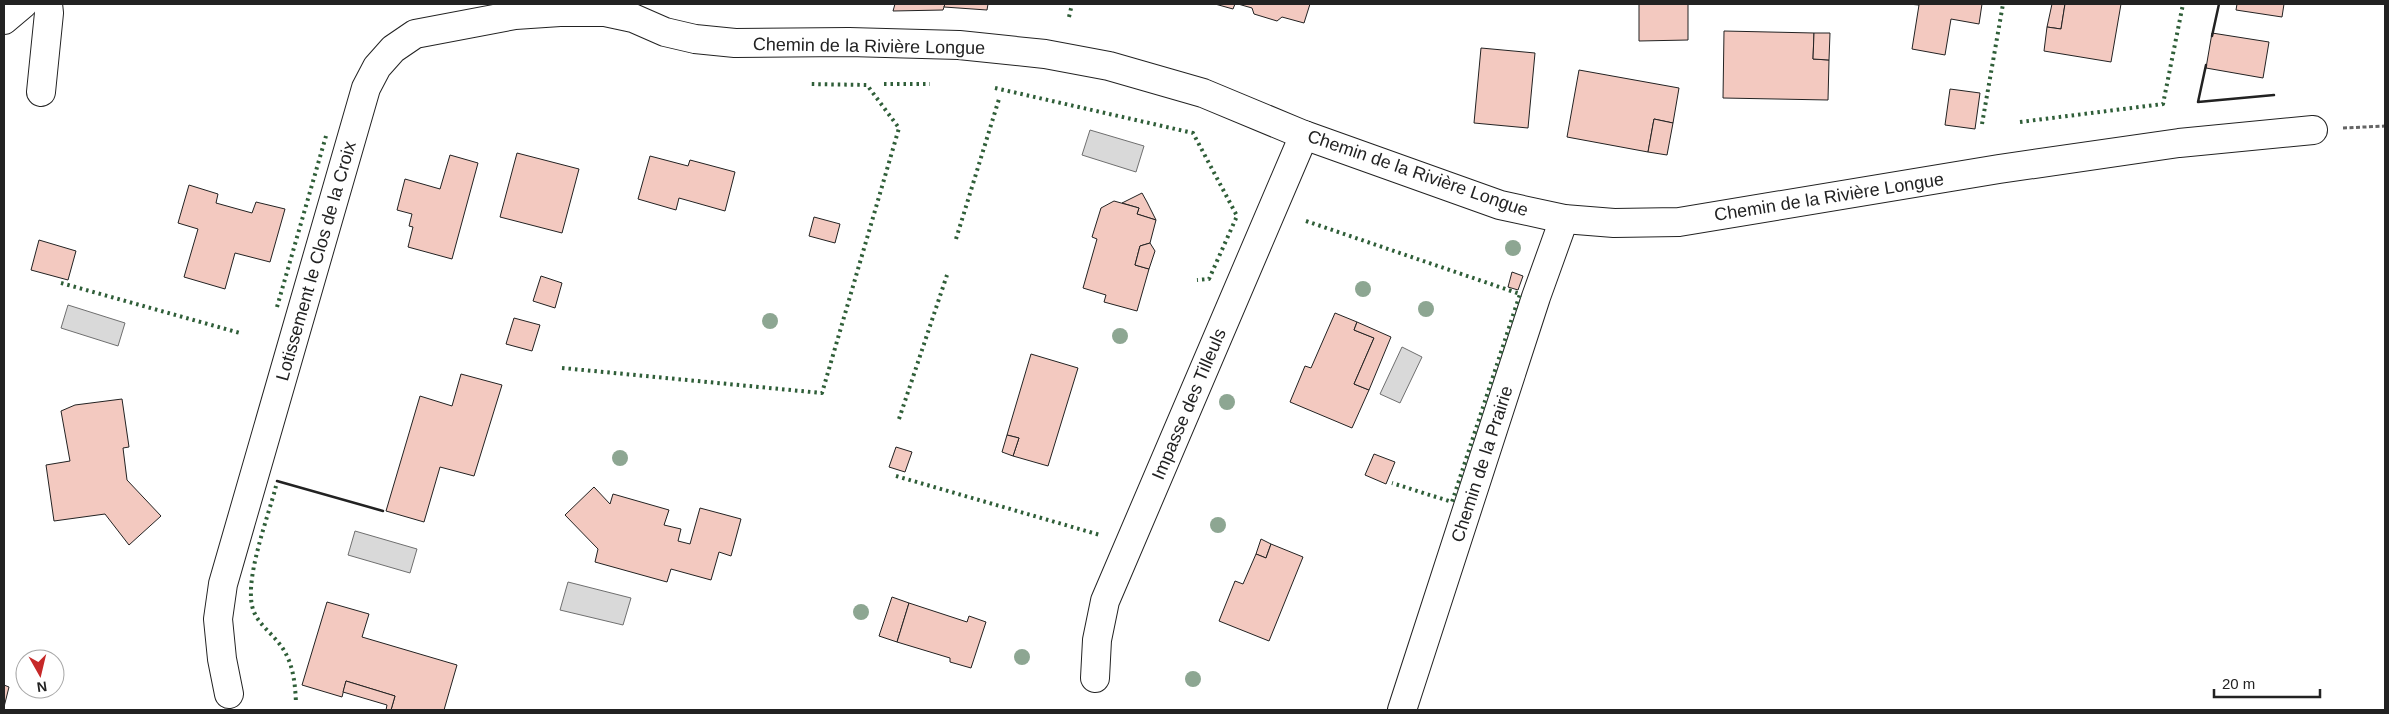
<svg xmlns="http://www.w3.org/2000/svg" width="2389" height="714" font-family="Arial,sans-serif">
<rect width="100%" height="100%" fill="#fff"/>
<g fill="#d9d9d9" stroke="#6f6f6f">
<polygon points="1090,130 1144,146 1136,172 1082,155"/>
<polygon points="68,305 125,323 118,346 61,328"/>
<polygon points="1402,347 1422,357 1400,403 1380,394"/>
<polygon points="355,531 417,549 410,573 348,555"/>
<polygon points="568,582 631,598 623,625 560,610"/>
</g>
<g fill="#f3c9c0" stroke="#222">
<polygon points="895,4 945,4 943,10 893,11"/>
<polygon points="945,4 988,4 987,10 944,7"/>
<polygon points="1215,4 1235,4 1233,9"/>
<polygon points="1238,4 1310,4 1304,23 1282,17 1277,21 1254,14 1252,8"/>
<polygon points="1639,4 1688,4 1688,40 1639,41"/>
<polygon points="1908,4 1982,4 1979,24 1951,19 1945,55 1912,49 1919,5"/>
<polygon points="2052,4 2065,4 2061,29 2047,27"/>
<polygon points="2065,4 2121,4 2111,62 2044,51 2047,27 2061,29"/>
<polygon points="2237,4 2284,4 2282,17 2236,10"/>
<polygon points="1724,31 1814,33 1813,59 1829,60 1828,100 1723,98"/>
<polygon points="1814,33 1830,33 1829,60 1813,59"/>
<polygon points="2212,33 2269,42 2263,78 2206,68"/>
<polygon points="1481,48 1535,53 1528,128 1474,123"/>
<polygon points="1579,70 1679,88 1673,123 1654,119 1648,152 1567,137"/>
<polygon points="1950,89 1980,93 1975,129 1945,125"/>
<polygon points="1654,119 1673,123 1667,155 1648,152"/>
<polygon points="517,153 579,169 562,233 500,217"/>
<polygon points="450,155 478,163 452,259 408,247 413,227 409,226 412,214 397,210 405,179 440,189"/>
<polygon points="650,156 688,166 690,160 735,172 725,211 679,198 676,210 638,199"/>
<polygon points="189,185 218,194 216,203 252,213 256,202 285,209 270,262 235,253 225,289 184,277 198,229 178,223"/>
<polygon points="1142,193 1147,202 1156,220 1137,214 1139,208 1122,203"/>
<polygon points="1114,201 1139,208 1137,214 1156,220 1150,243 1140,246 1135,265 1149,269 1137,311 1104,302 1106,295 1083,288 1097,239 1092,237 1101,208"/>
<polygon points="814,217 840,224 835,243 809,236"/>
<polygon points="39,240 76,251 68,280 31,270"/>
<polygon points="1150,243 1155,251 1149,269 1135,265 1140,246"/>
<polygon points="1512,272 1523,276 1518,290 1508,287"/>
<polygon points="541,276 562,283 555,308 533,301"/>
<polygon points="1335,313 1357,322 1354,330 1374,338 1354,384 1369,390 1352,428 1290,402 1305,366 1311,368"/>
<polygon points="514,318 540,325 532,351 506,344"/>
<polygon points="1357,322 1391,337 1369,390 1354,384 1374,338 1354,330"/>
<polygon points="1031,354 1078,368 1048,466 1013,456 1019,438 1007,435"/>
<polygon points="461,374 502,385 474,476 440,467 424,522 386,511 420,396 452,406"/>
<polygon points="122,399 129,447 123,448 127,480 161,516 129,545 105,514 54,521 46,465 70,461 61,411 75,405"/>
<polygon points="1007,435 1019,438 1013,456 1002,452"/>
<polygon points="896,447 912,452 905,472 889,467"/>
<polygon points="1374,454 1395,462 1386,484 1365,475"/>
<polygon points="594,487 610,504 613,494 669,510 664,525 681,529 678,541 690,544 700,508 741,519 731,556 719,552 711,580 671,569 667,582 595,562 598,549 565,515"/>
<polygon points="1261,539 1271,544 1266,558 1256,554"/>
<polygon points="1271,544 1303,557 1269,641 1219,621 1235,581 1243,584 1256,554 1266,558"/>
<polygon points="892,597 909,603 897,642 879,636"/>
<polygon points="327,602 369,614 362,637 457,665 444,710 391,710 395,696 346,681 342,697 302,685"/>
<polygon points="909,603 967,622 969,616 986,622 971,668 950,662 950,658 897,642"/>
<polygon points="346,681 395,696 391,710 386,710 387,705 343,692"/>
<polygon points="4,685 9,687 4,707"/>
</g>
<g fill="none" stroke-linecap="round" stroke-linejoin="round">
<defs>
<g id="minor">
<polyline points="4,20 23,4"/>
<polyline points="41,92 49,13 48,4"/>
<polyline points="1095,678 1097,640 1105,601 1304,135"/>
<polyline points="229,694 222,659 218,619 223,584 366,88 377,67 393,49 415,34 515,15 560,12 605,12 633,18 665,32 695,39 735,43 849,42 959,45 1045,54 1109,66 1203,93 1304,135 1500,205 1564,219 1614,223 1679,222 1999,169 2179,143 2313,130"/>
<polyline points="1402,710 1536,297 1564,219"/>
</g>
</defs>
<use href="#minor" stroke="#222" stroke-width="30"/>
<polyline stroke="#646464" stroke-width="3" stroke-dasharray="4 2.5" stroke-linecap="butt" points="2343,128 2385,126"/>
<use href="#minor" stroke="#fff" stroke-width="28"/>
<g stroke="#2f5e38" stroke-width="4" stroke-dasharray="2.5 4" stroke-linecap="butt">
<polyline points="1069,17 1072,4"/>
<polyline points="884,84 930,84"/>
<polyline points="995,88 1193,133 1237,216 1209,279 1197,280"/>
<polyline points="2020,122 2163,104 2183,4"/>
<polyline points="1982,124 2003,4"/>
<polyline points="1306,221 1520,294 1452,502 1392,483"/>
<polyline points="956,239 999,99"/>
<polyline points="61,283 240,333"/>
<polyline points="277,307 326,136"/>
<polyline points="562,368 822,393 899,128 867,85 809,84"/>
<polyline points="899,419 947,275"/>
<polyline points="896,476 1100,535"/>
<path d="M276,486C268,518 242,584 254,612C259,624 270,632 278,642C293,660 295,681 296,703"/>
</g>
<g stroke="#222" stroke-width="2.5">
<polyline points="2212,36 2219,4"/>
<polyline points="2206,65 2198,102 2274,95"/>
<polyline points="277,481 383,511"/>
</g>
</g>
<g fill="#8da692">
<circle cx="1513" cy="248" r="8"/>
<circle cx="1363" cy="289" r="8"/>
<circle cx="1426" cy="309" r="8"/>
<circle cx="770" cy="321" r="8"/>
<circle cx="1120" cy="336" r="8"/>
<circle cx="1227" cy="402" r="8"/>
<circle cx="620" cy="458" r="8"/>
<circle cx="1218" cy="525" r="8"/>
<circle cx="861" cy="612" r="8"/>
<circle cx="1022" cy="657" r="8"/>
<circle cx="1193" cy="679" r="8"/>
</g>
<g text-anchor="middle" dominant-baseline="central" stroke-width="4" stroke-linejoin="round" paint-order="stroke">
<g font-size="18" fill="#222" stroke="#fff">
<text transform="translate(869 46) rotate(1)">Chemin de la Rivière Longue</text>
<text transform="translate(1418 173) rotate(19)">Chemin de la Rivière Longue</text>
<text transform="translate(1829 197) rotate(-9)">Chemin de la Rivière Longue</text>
<text transform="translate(316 261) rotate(-74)">Lotissement le Clos de la Croix</text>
<text transform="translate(1189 404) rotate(-67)">Impasse des Tilleuls</text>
<text transform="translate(1482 464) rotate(-72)">Chemin de la Prairie</text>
</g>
</g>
<rect width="2389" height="714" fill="none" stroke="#222222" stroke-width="10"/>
<g transform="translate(40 674) rotate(172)"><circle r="24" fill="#ffffff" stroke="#a7a7a7"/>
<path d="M0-4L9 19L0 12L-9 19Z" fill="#c62828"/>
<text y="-8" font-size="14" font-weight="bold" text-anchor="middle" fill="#222222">N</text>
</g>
<path d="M2214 689v8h106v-8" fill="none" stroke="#222222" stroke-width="2.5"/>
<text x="2222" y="689" font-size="15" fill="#222222" stroke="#ffffff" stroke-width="4" paint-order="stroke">20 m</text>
</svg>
